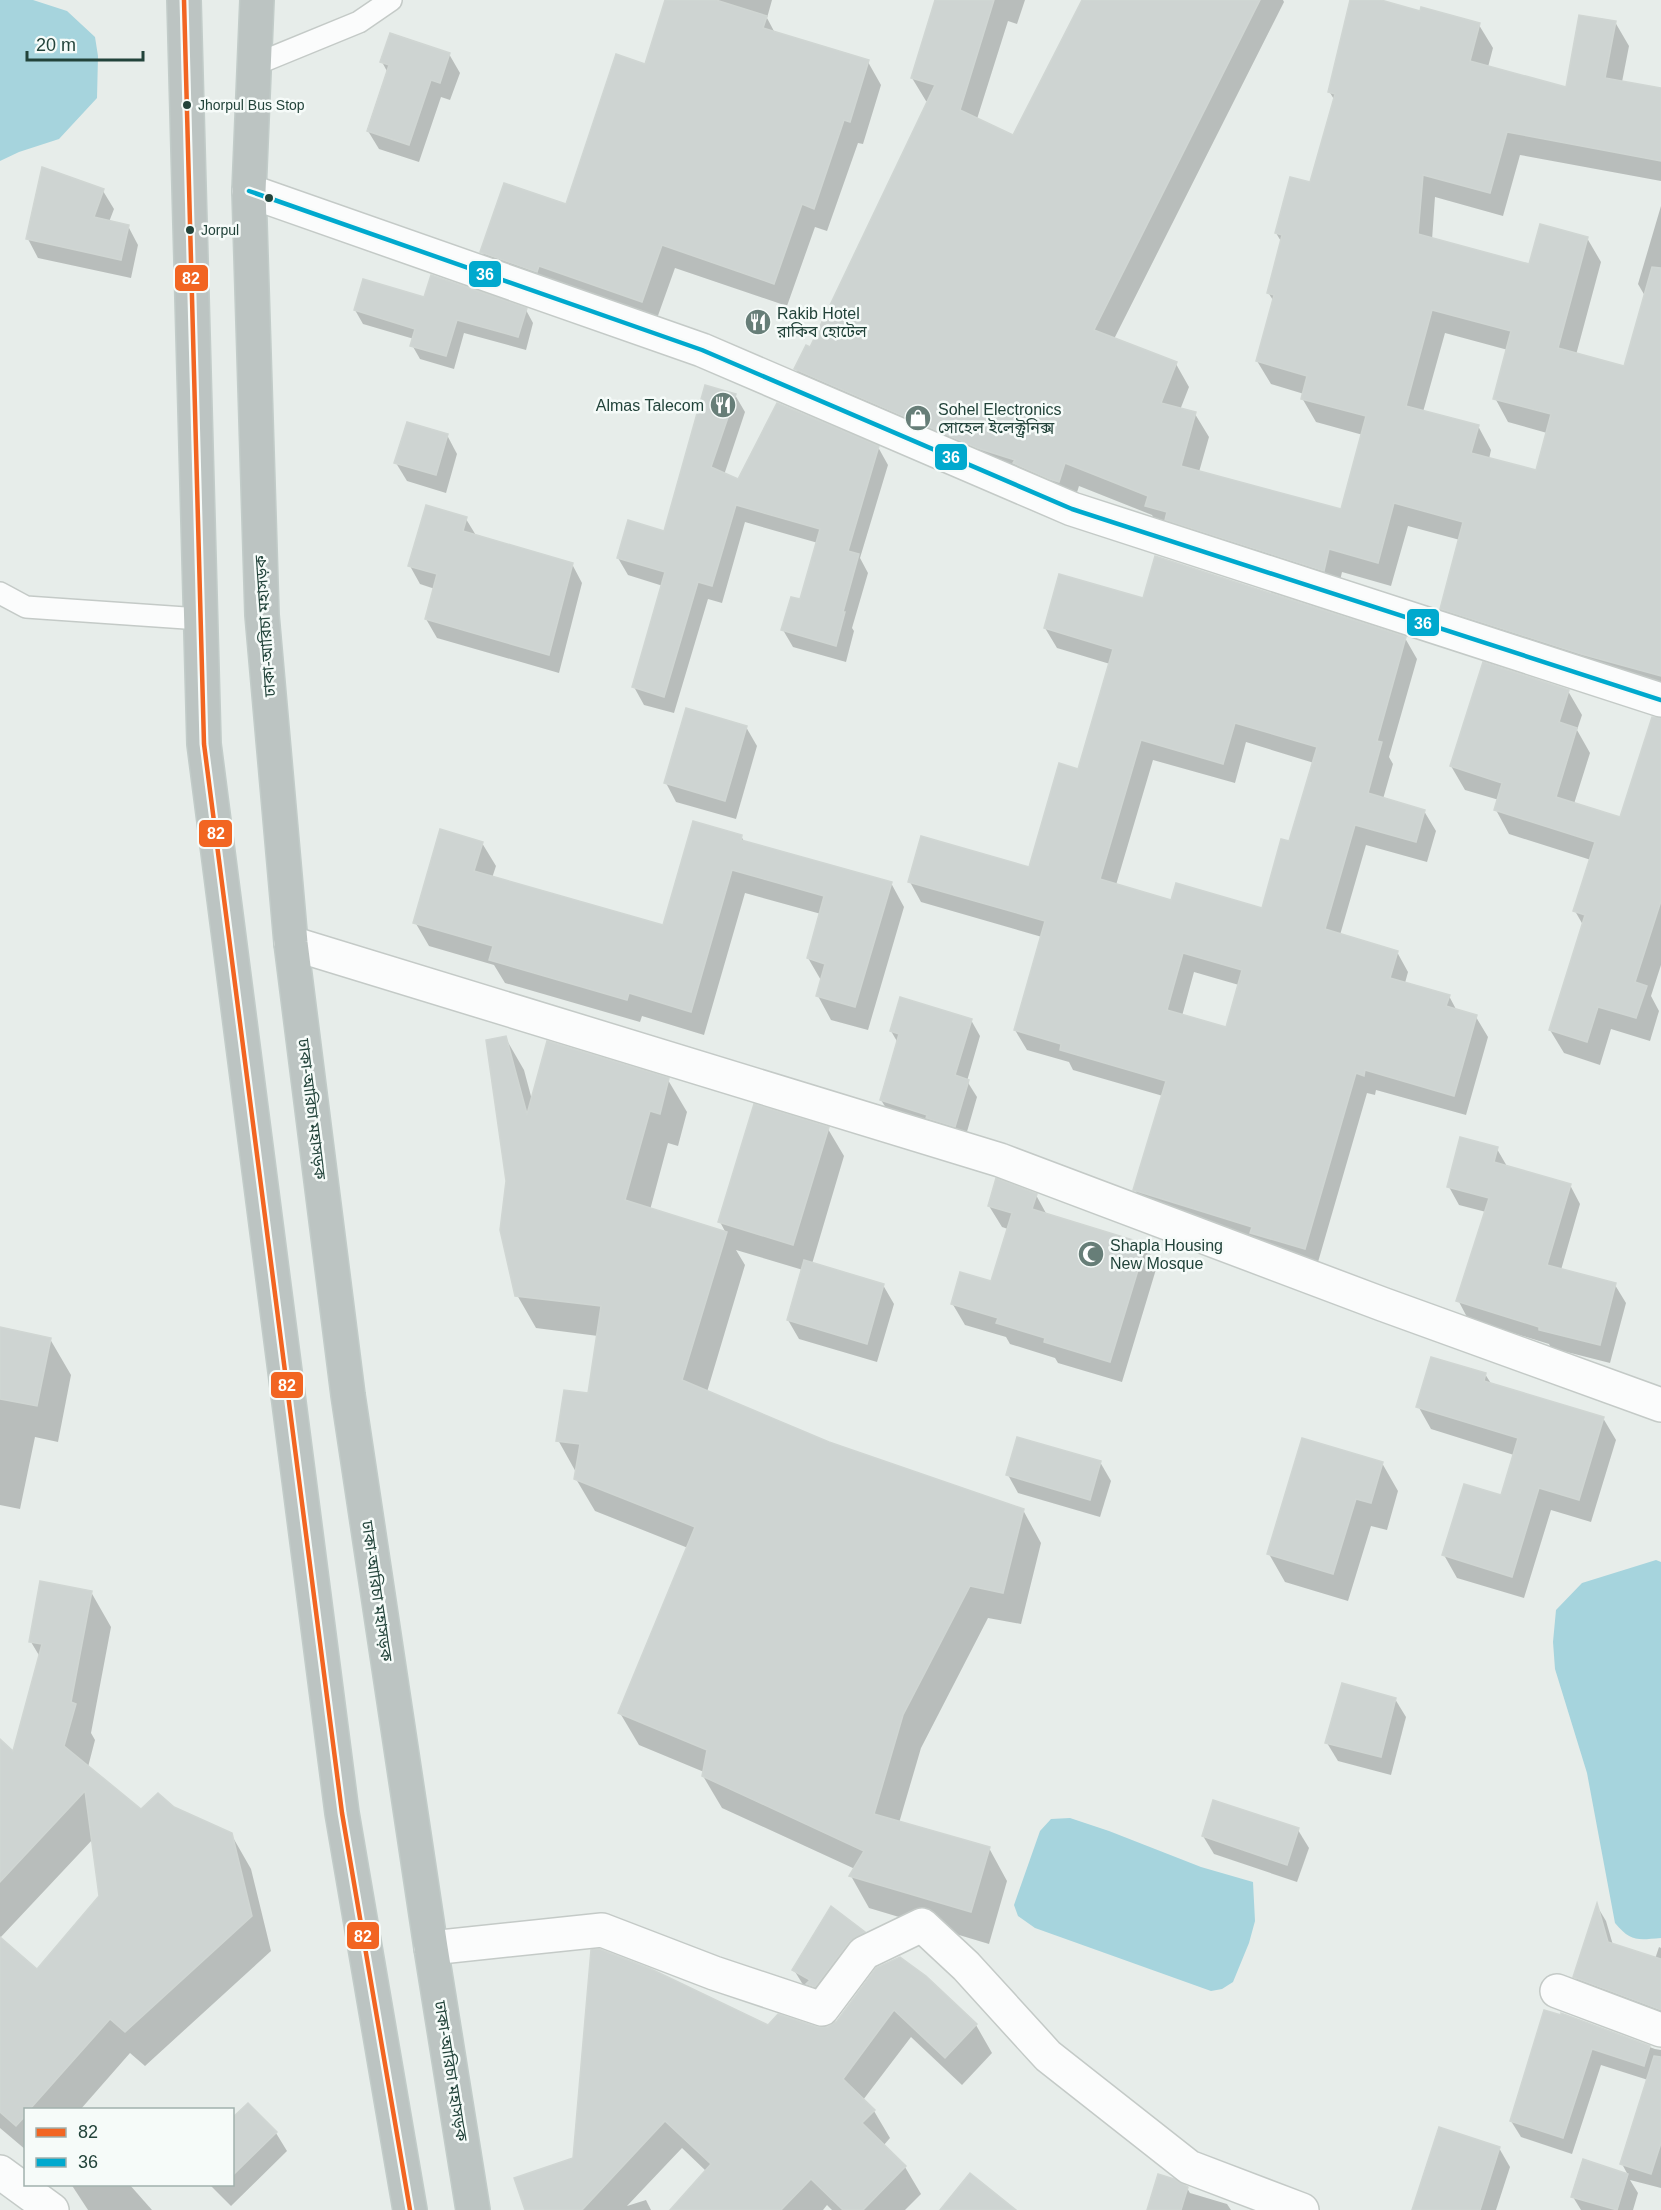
<svg xmlns="http://www.w3.org/2000/svg" width="1661" height="2210" font-family="Helvetica,'Noto Sans Bengali',sans-serif">
<rect width="100%" height="100%" fill="#e7edea"/>
<g fill="#a6d4dd">
<polygon points="0,0 33,0 67,11 95,37 98,56 97,98 59,139 19,152 0,161"/>
<path d="M1656,1560L1661,1562V1938C1637,1940 1631,1942 1615,1923L1587,1773L1555,1669L1553,1642L1556,1610L1582,1583Z"/>
<polygon points="1070,1818 1109,1831 1201,1867 1253,1882 1255,1921 1249,1943 1233,1982 1222,1989 1211,1991 1035,1928 1018,1916 1014,1905 1040,1831 1051,1819"/>
</g>
<g fill="#0003" fill-rule="evenodd">
<polygon points="667,0 772,0 767,18 775,33 868,62 881,85 863,144 858,143 827,231 815,227 787,306 675,268 655,324 495,275 482,252 567,206 646,66"/>
<path d="M937,0H1025L1017,24L1008,21L977,119L1014,137L1083,0H1283L1284,2L1114,339L1176,364L1189,387L1180,410L1195,414L1209,437L1199,472L1342,511L1363,435L1316,422L1302,398L1304,394L1271,384L1257,361L1274,302L1268,292L1282,243L1276,233L1311,184L1335,101L1329,91L1352,0H1376L1421,13L1479,25L1493,48L1488,67L1567,89L1615,22L1629,46L1622,82L1661,90V181L1520,155L1503,216L1435,197L1432,240L1530,266L1587,238L1601,262L1576,355L1625,368L1645,296L1638,284L1661,206V695L1455,632L1442,608L1460,540L1408,526L1391,586L1342,572L1337,594L1160,529L1152,515L1079,486L1073,505L809,393L796,369L810,349L929,102L926,101L912,78ZM1445,333L1508,350L1495,398L1508,422L1547,433L1537,472L1489,459L1491,450L1478,426L1423,412Z"/>
<polygon points="449,54 460,73 450,100 441,97 419,162 379,149 368,131 388,73 382,62"/>
<polygon points="103,191 114,209 109,222 128,226 138,245 131,278 38,258 28,239"/>
<polygon points="425,298 526,310 533,323 526,350 464,333 454,369 420,359 412,345 414,339 363,324 355,310"/>
<polygon points="735,395 745,412 724,475 739,481 878,447 888,465 860,558 868,573 852,628 854,631 846,662 793,647 783,630 801,601 818,543 745,522 722,603 708,599 674,713 644,705 634,687 663,586 628,575 618,558 665,533"/>
<polygon points="447,435 457,454 446,493 407,481 396,463"/>
<polygon points="466,519 477,537 572,564 582,583 559,673 437,638 426,619 435,589 420,584 410,566"/>
<path d="M1144,600L1405,638L1417,659L1389,757L1393,764L1383,799L1424,811L1436,831L1427,862L1366,845L1340,935L1397,952L1408,972L1405,983L1449,996L1457,1011L1476,1017L1488,1037L1466,1115L1376,1090L1375,1095L1367,1093L1316,1269L1147,1210L1135,1190L1163,1096L1073,1070L1069,1062L1027,1050L1015,1030L1042,937L921,902L910,882L1030,869L1079,771L1110,664L1057,648L1045,628ZM1246,742L1314,763L1290,843L1263,909L1172,902L1116,885L1153,760L1235,783ZM1194,972L1239,985L1227,1029L1182,1016Z"/>
<polygon points="1568,691 1582,715 1577,730 1590,753 1574,804 1621,819 1661,719 1661,965 1651,996 1659,1011 1650,1041 1611,1029 1600,1065 1564,1053 1550,1030 1583,925 1575,911 1591,860 1509,834 1496,810 1499,800 1465,790 1451,766"/>
<polygon points="746,727 757,746 736,819 676,802 666,783"/>
<polygon points="741,836 745,843 891,883 904,907 868,1030 831,1020 818,996 822,982 808,958 821,914 745,893 704,1035 642,1016 640,1022 505,983 494,965 429,946 415,922 482,843 496,866 492,878 664,927"/>
<polygon points="971,1020 980,1036 967,1081 977,1097 964,1142 891,1116 881,1100 898,1043 891,1031"/>
<polygon points="505,1037 524,1070 532,1100 668,1080 687,1112 678,1146 668,1143 650,1210 726,1233 720,1222 828,1129 844,1156 812,1264 883,1285 894,1304 877,1362 799,1339 788,1320 803,1270 736,1250 745,1265 707,1392 828,1443 1023,1510 1041,1543 1021,1624 988,1618 921,1748 899,1823 989,1848 1007,1881 989,1944 869,1908 851,1876 855,1869 722,1808 703,1776 704,1772 639,1745 620,1713 688,1548 595,1511 576,1479 577,1474 558,1440 589,1395 598,1336 536,1328 517,1295 508,1181"/>
<polygon points="1497,1149 1508,1168 1570,1185 1580,1204 1561,1270 1615,1285 1626,1303 1610,1363 1551,1348 1549,1344 1468,1319 1458,1300 1486,1212 1459,1205 1449,1187"/>
<polygon points="1036,1195 1047,1215 1145,1245 1157,1266 1122,1382 1058,1363 1055,1358 1010,1344 1006,1337 965,1325 952,1303 992,1283 1008,1229 1002,1227 989,1206"/>
<polygon points="0,1329 50,1339 71,1375 58,1442 35,1437 20,1509 0,1505"/>
<polygon points="1485,1374 1492,1385 1603,1418 1616,1440 1591,1522 1551,1510 1524,1598 1457,1578 1444,1555 1502,1497 1514,1455 1431,1429 1418,1406"/>
<polygon points="1100,1462 1111,1481 1100,1517 1018,1493 1008,1475"/>
<polygon points="1382,1463 1398,1491 1387,1530 1371,1526 1348,1601 1285,1582 1269,1554"/>
<polygon points="91,1592 111,1627 91,1733 95,1740 88,1767 141,1811 174,1808 231,1834 251,1869 271,1951 145,2066 130,2053 80,2110 26,2110 26,2150 0,2128 0,1939 37,1971 100,1897 93,1839 0,1938 0,1741 14,1754 40,1657 31,1642"/>
<polygon points="1395,1699 1406,1717 1391,1775 1338,1761 1327,1743"/>
<polygon points="1298,1830 1309,1848 1297,1882 1214,1854 1203,1836"/>
<polygon points="1597,1906 1606,1921 1613,1945 1655,1959 1659,1947 1661,1948 1661,2022 1584,1993 1575,1977"/>
<polygon points="831,1908 864,1933 875,1951 818,2002 805,1988 794,1970"/>
<polygon points="925,1977 976,2025 992,2053 962,2085 911,2037 863,2100 874,2111 890,2138 883,2146 905,2167 921,2194 905,2210 832,2210 827,2205 823,2210 672,2210 706,2171 682,2148 627,2206 646,2200 651,2210 526,2210 574,2159 768,2026 829,2028"/>
<polygon points="1562,2015 1655,2049 1661,2050 1661,2188 1630,2180 1638,2193 1633,2210 1581,2210 1573,2197 1584,2161 1628,2175 1622,2164 1648,2080 1601,2065 1572,2154 1521,2137 1511,2121"/>
<polygon points="232,2120 276,2133 287,2151 231,2206 209,2184 232,2184"/>
<polygon points="1499,2148 1510,2167 1496,2210 1414,2210"/>
<polygon points="71,2184 129,2184 152,2210 88,2210"/>
<polygon points="1187,2188 1190,2193 1227,2204 1231,2210 1149,2210"/>
</g>
<g fill="#ced4d2" stroke="#d0d6d3" stroke-width="1.5" fill-rule="evenodd">
<polygon points="665,0 716,0 767,16 763,28 869,60 850,122 844,120 814,209 802,204 774,284 662,245 642,302 539,266 537,272 480,252 504,183 566,204 616,54 645,64"/>
<path d="M935,0H994L960,110L1013,135L1082,0H1260L1094,330L1177,362L1161,403L1196,412L1181,466L1341,509L1366,416L1301,399L1307,376L1256,361L1274,295L1267,293L1282,235L1275,233L1290,177L1310,182L1335,94L1328,92L1350,0H1381L1420,11L1421,7L1480,23L1470,61L1566,87L1579,15L1616,21L1605,78L1661,88V161L1507,132L1490,193L1423,175L1418,234L1529,264L1540,224L1588,237L1558,348L1624,366L1652,267L1661,268V676L1581,654L1440,609L1463,522L1394,503L1378,563L1329,549L1324,571L1165,520L1167,512L1145,506L1148,496L1065,463L1059,482L1049,479L1013,463L1015,460L977,448L794,369L806,345L810,347L935,85L911,78ZM1432,310L1511,331L1493,399L1551,414L1536,470L1471,453L1479,425L1406,406Z"/>
<polygon points="390,33 450,53 440,83 431,80 409,145 367,131 389,65 380,62"/>
<polygon points="42,167 104,189 94,217 129,225 121,260 26,239"/>
<polygon points="431,275 527,308 518,337 457,320 446,356 410,346 415,329 354,310 363,279 424,297"/>
<polygon points="705,385 736,394 711,467 738,479 777,403 879,446 848,551 859,554 843,612 845,612 836,646 781,630 791,597 800,599 820,529 736,505 712,586 698,582 664,697 632,687 665,572 617,558 628,520 664,531"/>
<polygon points="407,422 448,434 436,475 394,463"/>
<polygon points="426,505 467,517 463,531 573,563 549,655 425,619 437,574 408,566"/>
<path d="M1155,556L1406,637L1377,741L1382,742L1368,793L1425,810L1416,842L1355,825L1325,929L1398,951L1390,978L1450,995L1446,1006L1477,1015L1454,1096L1365,1070L1364,1076L1356,1073L1305,1249L1250,1233L1252,1227L1133,1190L1166,1081L1060,1050L1061,1044L1014,1030L1045,921L908,882L921,836L1029,867L1059,763L1078,769L1113,649L1044,628L1059,574L1143,598ZM1235,723L1317,747L1289,841L1281,839L1262,908L1176,883L1171,900L1100,879L1141,740L1223,764ZM1183,953L1242,970L1226,1027L1167,1010Z"/>
<polygon points="1483,662 1569,690 1559,722 1577,728 1556,797 1620,817 1652,717 1661,718 1661,901 1635,982 1647,986 1636,1018 1598,1007 1587,1042 1549,1030 1585,915 1573,911 1595,842 1494,810 1502,783 1450,766"/>
<polygon points="686,708 747,726 725,801 664,783"/>
<polygon points="693,821 742,835 741,840 892,882 855,1007 816,996 825,964 807,958 824,896 732,870 691,1012 629,993 627,1000 489,960 493,946 413,923 440,829 483,842 474,871 663,925"/>
<polygon points="900,997 972,1019 955,1075 969,1080 955,1127 926,1118 927,1115 880,1100 899,1034 890,1031"/>
<polygon points="506,1036 527,1114 547,1041 669,1078 660,1114 650,1111 625,1200 727,1232 682,1380 829,1442 1024,1509 1003,1593 970,1586 903,1715 874,1814 990,1847 971,1912 849,1876 864,1851 702,1776 707,1750 618,1713 695,1527 574,1479 580,1444 556,1441 564,1390 588,1393 601,1306 515,1296 500,1230 506,1181 486,1040"/>
<polygon points="754,1104 829,1127 793,1245 718,1222"/>
<polygon points="1460,1137 1498,1147 1494,1162 1571,1184 1547,1265 1616,1283 1600,1345 1539,1330 1539,1327 1456,1301 1489,1198 1447,1187"/>
<polygon points="996,1178 1037,1194 1032,1209 1146,1244 1110,1362 1044,1342 1045,1338 996,1323 998,1318 951,1304 960,1272 991,1281 1012,1213 988,1206"/>
<polygon points="804,1260 884,1284 867,1344 787,1320"/>
<polygon points="0,1327 51,1338 37,1406 0,1399"/>
<polygon points="1431,1357 1486,1373 1484,1381 1604,1417 1579,1500 1539,1488 1512,1577 1442,1555 1464,1484 1501,1495 1518,1438 1416,1407"/>
<polygon points="1017,1437 1101,1461 1090,1500 1006,1475"/>
<polygon points="1302,1438 1383,1462 1371,1503 1356,1499 1333,1574 1267,1554"/>
<polygon points="40,1581 92,1591 71,1702 76,1704 64,1746 141,1809 158,1793 174,1807 232,1833 252,1916 125,2032 110,2019 30,2109 26,2109 26,2115 16,2126 0,2112 0,1937 37,1969 99,1896 85,1791 0,1882 0,1739 13,1751 42,1644 29,1642"/>
<polygon points="1342,1683 1396,1698 1381,1757 1325,1743"/>
<polygon points="1213,1800 1299,1828 1287,1865 1202,1836"/>
<polygon points="1597,1903 1608,1942 1661,1959 1661,2010 1573,1977"/>
<polygon points="831,1906 865,1932 849,1942 815,1987 806,1984 810,1980 792,1970"/>
<polygon points="599,1949 651,1969 768,2025 778,2014 817,2027 828,2027 837,2021 876,1968 900,1957 926,1976 977,2024 945,2058 894,2010 843,2079 875,2110 862,2123 906,2166 863,2210 843,2210 811,2179 781,2210 670,2210 711,2164 665,2121 582,2210 525,2210 514,2178 573,2158 591,1950"/>
<polygon points="1544,2010 1561,2015 1561,2013 1650,2046 1644,2066 1592,2049 1563,2138 1510,2121"/>
<polygon points="1654,2056 1661,2057 1661,2143 1651,2174 1620,2164"/>
<polygon points="248,2103 277,2132 232,2176 232,2118"/>
<polygon points="1439,2127 1500,2147 1480,2210 1412,2210"/>
<polygon points="1583,2159 1628,2174 1617,2210 1571,2197"/>
<polygon points="970,2173 1016,2210 940,2210"/>
<polygon points="1158,2174 1174,2179 1188,2187 1181,2210 1147,2210"/>
</g>
<g fill="none" stroke-linecap="round" stroke-linejoin="round">
<defs>
<g id="lane">
<polyline points="254,65 359,22 391,0"/>
<polyline points="0,593 26,607 200,619"/>
</g>
<g id="street">
<polyline points="249,191 702,350 1072,509 1661,700"/>
<polyline points="291,943 1000,1160 1382,1304 1661,1405"/>
<polyline points="431,1948 602,1930 714,1973 822,2009 864,1953 922,1925 966,1966 1048,2056 1189,2167 1302,2210"/>
<polyline points="1557,1991 1661,2030"/>
<polyline points="0,2172 52,2210"/>
</g>
<g id="highway">
<polyline points="184,0 204,744 342,1813 410,2210"/>
<polyline points="257,0 249,191 262,615 291,943 348,1395 431,1948 473,2210"/>
</g>
</defs>
<use href="#lane" stroke="#c4cac7" stroke-width="24"/>
<use href="#street" stroke="#c4cac7" stroke-width="36"/>
<use href="#highway" stroke="#c2ccc9" stroke-width="36"/>
<use href="#lane" stroke="#fbfcfc" stroke-width="21"/>
<use href="#street" stroke="#fbfcfc" stroke-width="33"/>
<use href="#highway" stroke="#bcc4c2" stroke-width="33"/>
<defs>
<polyline id="bus-1" points="184,0 204,744 342,1813 410,2210"/>
<polyline id="bus-2" points="249,191 702,350 1072,509 1661,700"/>
</defs>
<use href="#bus-1" stroke="#f6fbf9" stroke-width="9"/>
<use href="#bus-2" stroke="#f6fbf9" stroke-width="9"/>
<use href="#bus-1" stroke="#f26522" stroke-width="4.5"/>
<use href="#bus-2" stroke="#00a9ce" stroke-width="4.5"/>
</g>
<defs>
<symbol id="restaurant-disc" viewBox="-11 -11 22 22"><circle r="9.5" fill="#677e78" stroke="#f6fbf9"/><path d="M-5-6h1v4h1v-4h1v4h1v-4h1v5L-1.5 .5V6h-2V.5L-5-1ZM5-6V6H3V1.5H1.5Q1.5-4 5-6Z" fill="#fff"/></symbol>
<symbol id="shop-disc" viewBox="-11 -11 22 22"><circle r="9.5" fill="#677e78" stroke="#f6fbf9"/><path d="M-5-2.5h2.3a2.7 3.5 0 0 1 5.4 0H5L5.5 6h-11ZM-1.5-2.5h3a1.5 2.3 0 0 0-3 0Z" fill="#fff"/></symbol>
<symbol id="mosque-disc" viewBox="-11 -11 22 22"><circle r="9.5" fill="#677e78" stroke="#f6fbf9"/><path d="M3.5-4.9A6 6 0 1 0 3.5 4.9A5 5 0 1 1 3.5-4.9Z" fill="#fff"/></symbol>
</defs>
<g fill-rule="evenodd">
<use href="#restaurant-disc" x="743" y="307" width="30" height="30"/>
<use href="#restaurant-disc" x="708" y="390" width="30" height="30"/>
<use href="#shop-disc" x="903" y="403" width="30" height="30"/>
<use href="#mosque-disc" x="1076" y="1239" width="30" height="30"/>
</g>
<g fill="#22433a" stroke="#f6fbf9" stroke-width="2">
<circle cx="187" cy="105" r="5"/>
<circle cx="269" cy="198" r="5"/>
<circle cx="190" cy="230" r="5"/>
</g>
<g text-anchor="middle" dominant-baseline="central" stroke-width="5" stroke-linejoin="round" paint-order="stroke">
<g font-size="14" fill="#22433a" stroke="#f6fbf9" text-anchor="start">
<text x="198" y="105">Jhorpul Bus Stop</text>
<text x="201" y="230">Jorpul</text>
</g>
<g font-size="16" fill="#22433a" stroke="#f6fbf9" text-anchor="start">
<text x="777" y="313">Rakib Hotel<tspan x="777" dy="18">রাকিব হোটেল</tspan></text>
<text x="704" y="405" text-anchor="end">Almas Talecom</text>
<text x="938" y="409">Sohel Electronics<tspan x="938" dy="18">সোহেল ইলেক্ট্রনিক্স</tspan></text>
<text x="1110" y="1245">Shapla Housing<tspan x="1110" dy="18">New Mosque</tspan></text>
</g>
<g font-size="16" fill="#22433a" stroke="#f6fbf9">
<text transform="translate(265 626) rotate(-94)">ঢাকা-আরিচা মহাসড়ক</text>
<text transform="translate(312 1109) rotate(83)">ঢাকা-আরিচা মহাসড়ক</text>
<text transform="translate(377 1591) rotate(82)">ঢাকা-আরিচা মহাসড়ক</text>
<text transform="translate(451 2071) rotate(81)">ঢাকা-আরিচা মহাসড়ক</text>
</g>
</g>
<g stroke="#f6fbf9" stroke-width="2">
<rect x="468" y="260" width="34" height="28" rx="6" fill="#00a9ce"/>
<rect x="174" y="264" width="35" height="28" rx="6" fill="#f26522"/>
<rect x="934" y="443" width="34" height="28" rx="6" fill="#00a9ce"/>
<rect x="1406" y="608" width="34" height="29" rx="6" fill="#00a9ce"/>
<rect x="198" y="819" width="35" height="29" rx="6" fill="#f26522"/>
<rect x="270" y="1371" width="34" height="28" rx="6" fill="#f26522"/>
<rect x="346" y="1921" width="34" height="29" rx="6" fill="#f26522"/>
</g>
<g font-size="16" text-anchor="middle" font-weight="bold" fill="#fff">
<text x="485" y="280">36</text>
<text x="191" y="284">82</text>
<text x="951" y="463">36</text>
<text x="1423" y="629">36</text>
<text x="216" y="839">82</text>
<text x="287" y="1391">82</text>
<text x="363" y="1942">82</text>
</g>
<rect x="24" y="2108" width="210" height="78" fill="#f6fbf9" stroke="#a1b1ad" stroke-width="1.5"/>
<rect x="36" y="2128" width="30" height="9" fill="#f26522" stroke="#a1b1ad" stroke-width="1.5"/>
<text x="78" y="2138" font-size="18" fill="#22433a">82</text>
<rect x="36" y="2158" width="30" height="9" fill="#00a9ce" stroke="#a1b1ad" stroke-width="1.5"/>
<text x="78" y="2168" font-size="18" fill="#22433a">36</text>
<path d="M27 51v9h116v-9" fill="none" stroke="#22433a" stroke-width="3"/>
<text x="36" y="51" font-size="18" fill="#22433a" stroke="#f6fbf9" stroke-width="4.5" paint-order="stroke">20 m</text>
</svg>
